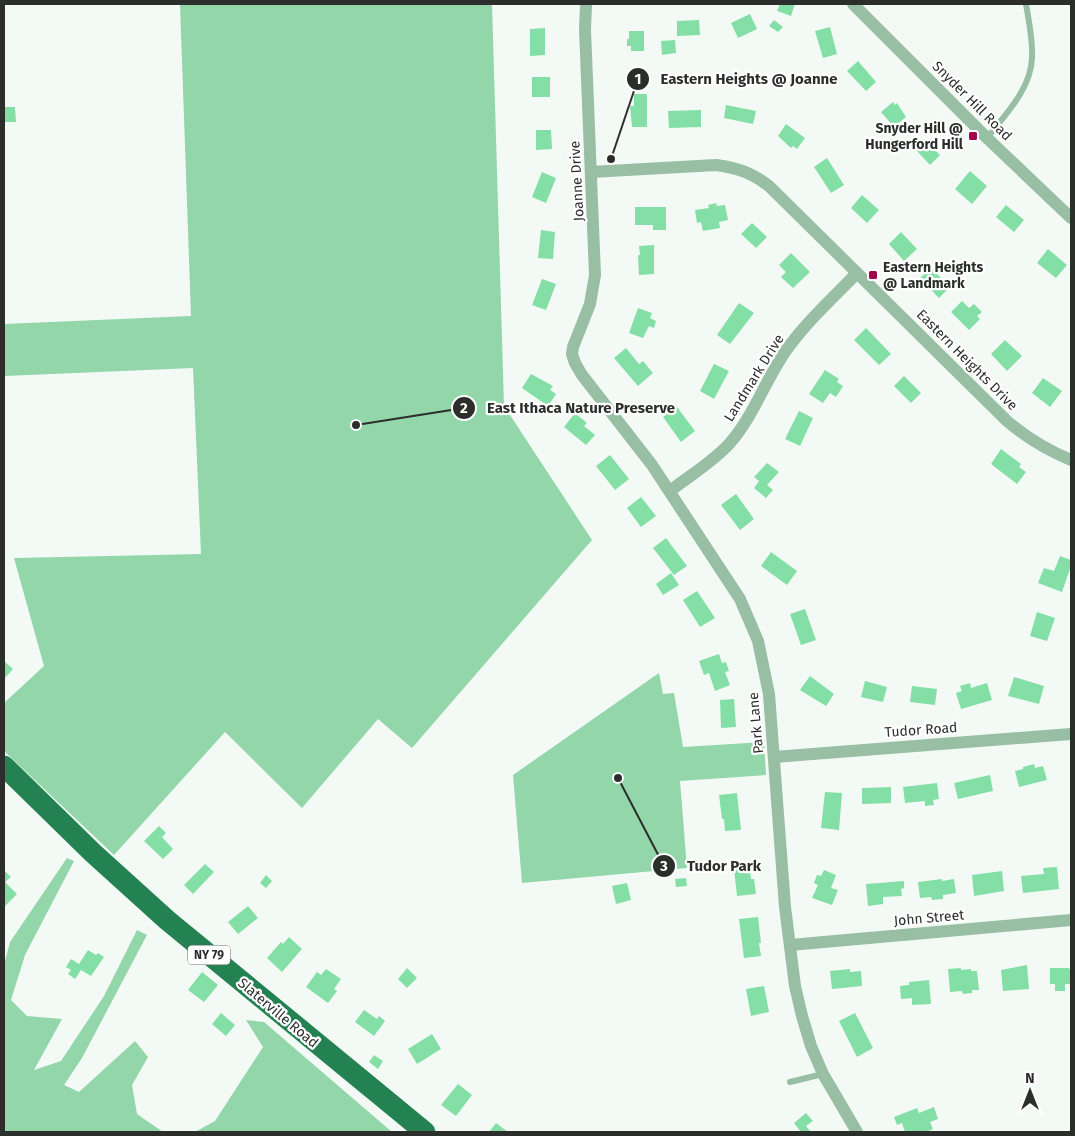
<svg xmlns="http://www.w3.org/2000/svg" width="1075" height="1136" font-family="'Fira Sans',sans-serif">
<rect width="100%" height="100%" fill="#f3faf5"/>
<g fill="#92d6aa">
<polygon points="180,4 492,4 504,406 592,540 412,748 378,719 302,808 225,732 114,855 4,751 4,703 44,666 14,558 201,554 193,368 5,376 4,324 191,316"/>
<polygon points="659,673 663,694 674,693 683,747 764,742 766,775 680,781 687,868 522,883 513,775"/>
<polygon points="67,858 74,861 25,955 11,1000 27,1016 62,1019 34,1070 61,1061 104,996 137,930 147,935 82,1058 64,1085 79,1092 135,1041 148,1057 132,1085 137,1114 163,1132 4,1132 4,965 10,942"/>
<polygon points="246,1020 264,1022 392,1132 195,1132 215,1121 263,1047"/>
</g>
<g fill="#83dfa6">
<polygon points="780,4 795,4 791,16 777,11"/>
<polygon points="750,14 757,29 738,38 731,23"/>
<polygon points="699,20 700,35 677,36 677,21"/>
<polygon points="774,20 783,27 778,32 769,26"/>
<polygon points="830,27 837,54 823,58 815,31"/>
<polygon points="545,28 545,55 530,56 530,29"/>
<polygon points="629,31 644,31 644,51 631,51 631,46 627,46 627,39 629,39"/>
<polygon points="675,40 676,53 662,55 661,41"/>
<polygon points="858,61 876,82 866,91 847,71"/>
<rect x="532" y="77" width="18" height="20"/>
<polygon points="634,94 647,94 647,127 632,127 630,106 634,106"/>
<polygon points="893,102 895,105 897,103 906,117 894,127 881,112"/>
<polygon points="726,105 756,111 753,124 724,118"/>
<polygon points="4,107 15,107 16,122 4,122"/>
<polygon points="701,110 701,127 669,128 668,111"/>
<polygon points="786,124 805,138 797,149 793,146 791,148 778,136"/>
<polygon points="536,130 551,130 552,149 536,150"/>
<polygon points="929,139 937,148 935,150 940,155 930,165 917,151"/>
<polygon points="827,158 844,185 831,193 814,167"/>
<polygon points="970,171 987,186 972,204 955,189"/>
<polygon points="542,172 556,178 546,203 532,197"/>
<polygon points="862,195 879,210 867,223 851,208"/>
<polygon points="716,203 717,206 725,205 728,220 719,222 720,228 703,231 701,222 697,223 695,210 709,208 708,205"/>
<polygon points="1006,205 1024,220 1014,232 996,217"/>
<polygon points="635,207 666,207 666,230 653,230 653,225 635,225"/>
<polygon points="752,223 767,237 756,248 741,234"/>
<polygon points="541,230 555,232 553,259 538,258"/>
<polygon points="901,232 917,249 904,261 889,244"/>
<polygon points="654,245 654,274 639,275 638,255 640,255 639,246"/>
<polygon points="1048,249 1067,265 1056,278 1037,263"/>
<polygon points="791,253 810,272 793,288 781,277 786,272 779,265"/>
<polygon points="931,268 950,287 939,298 920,278"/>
<polygon points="542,279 556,284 546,310 532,305"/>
<polygon points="962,301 969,308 974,304 982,312 977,316 980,319 969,330 951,312"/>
<polygon points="739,303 754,313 730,344 717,335"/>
<polygon points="638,308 652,313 650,318 656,321 654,328 649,326 643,338 629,333"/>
<polygon points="866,328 891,354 879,365 854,340"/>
<polygon points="1005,340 1022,356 1007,371 991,354"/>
<polygon points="626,348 639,364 643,361 653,373 638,386 614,358"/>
<polygon points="714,364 729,371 714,399 700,391"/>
<polygon points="825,370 839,379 837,382 843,386 836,397 830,393 823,403 809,394"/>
<polygon points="531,374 553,386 550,390 556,394 548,406 522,388"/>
<polygon points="904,376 921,393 911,403 894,386"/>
<polygon points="1043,378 1062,391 1050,407 1032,393"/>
<polygon points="677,407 695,431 681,442 663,417"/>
<polygon points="799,411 813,418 800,446 785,439"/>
<polygon points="575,413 587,423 584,426 595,435 586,445 564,427"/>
<polygon points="1001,449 1021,464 1019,467 1026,472 1017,484 991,464"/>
<polygon points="610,455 629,479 615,490 596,466"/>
<polygon points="767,463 779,472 767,485 773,490 766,498 754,488 759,481 754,477"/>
<polygon points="736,494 754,519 740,530 721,505"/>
<polygon points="641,497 656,516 641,527 627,508"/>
<polygon points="666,538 687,566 674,575 653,548"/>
<polygon points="771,552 797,571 787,585 761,566"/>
<polygon points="1060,556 1071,560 1071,566 1062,592 1038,583 1044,568 1054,571"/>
<polygon points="671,573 679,585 663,595 656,584"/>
<polygon points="697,591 715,618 700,627 683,600"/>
<polygon points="805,609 816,640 801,645 790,614"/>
<polygon points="1037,612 1055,618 1047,641 1030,636"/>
<polygon points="719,654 722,663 726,662 729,671 725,672 730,685 715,691 709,673 704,675 699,661"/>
<polygon points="4,661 13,669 4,679"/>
<polygon points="810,676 834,694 826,706 800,690"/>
<polygon points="1014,677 1044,686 1039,704 1008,696"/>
<polygon points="865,681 887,687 883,702 861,697"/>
<polygon points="970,683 971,688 987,683 992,700 961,709 956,693 962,691 960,686"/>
<polygon points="912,686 937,689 935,705 910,702"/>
<polygon points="734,699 736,727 721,728 720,700"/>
<polygon points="1034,764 1035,768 1043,766 1047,780 1019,787 1015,771 1023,769 1023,767"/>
<polygon points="990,775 993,791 958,799 954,783"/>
<polygon points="937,783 939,799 933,800 934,805 925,806 925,801 905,803 903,787"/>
<polygon points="891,787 891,803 862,804 862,788"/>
<polygon points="825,792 842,793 839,830 821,828"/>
<polygon points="737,793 741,830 725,831 724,819 722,819 719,795"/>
<polygon points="159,826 166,833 162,837 173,849 163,859 144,841"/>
<polygon points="205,864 214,872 193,894 184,885"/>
<polygon points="1057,867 1059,889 1023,893 1021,876 1044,874 1043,868"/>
<polygon points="750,868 751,879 754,879 756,894 737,896 734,869"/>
<polygon points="4,870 11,877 5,882 17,894 4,907"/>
<polygon points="824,870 836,875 831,888 838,890 832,905 812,898 818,885 814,883 817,875 821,876"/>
<polygon points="1002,871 1004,891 974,896 972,875"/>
<polygon points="266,875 272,881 266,888 260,883"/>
<polygon points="686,878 687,886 676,887 675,879"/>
<polygon points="942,879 942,881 954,879 956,893 943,895 943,899 932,900 931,897 920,898 918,882"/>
<polygon points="904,881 904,888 901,889 902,896 883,897 883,904 868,906 866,884"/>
<polygon points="627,883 631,900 616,904 612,886"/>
<polygon points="248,906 258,918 238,934 228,922"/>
<polygon points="758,917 761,943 759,943 761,956 744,958 739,919"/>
<polygon points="289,937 302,949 282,972 267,958 281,942 283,944"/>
<polygon points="88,950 96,955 98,953 104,957 91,976 81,970 75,979 68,974 71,970 66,967 71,959 79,964"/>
<polygon points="1027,965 1029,989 1003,991 1001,970"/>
<polygon points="407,968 417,978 407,988 398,979"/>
<polygon points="961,968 961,970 971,969 971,971 977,971 979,990 972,990 972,993 963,994 962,991 950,992 948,969"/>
<polygon points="1050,968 1069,968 1069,969 1071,969 1071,984 1065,984 1065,991 1055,991 1055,984 1050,984"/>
<polygon points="326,969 341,979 334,989 337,991 328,1003 306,987 317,972 321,975"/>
<polygon points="850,969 850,972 861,971 862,986 832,989 830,971"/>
<polygon points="202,972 218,985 204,1002 188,990"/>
<polygon points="929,980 931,1004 912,1005 912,998 901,999 900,986 909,985 909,982"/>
<polygon points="764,986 769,1012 751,1016 746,989"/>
<polygon points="364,1010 377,1019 379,1016 385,1021 374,1036 355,1022"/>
<polygon points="221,1013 235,1025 226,1036 212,1024"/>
<polygon points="855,1013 873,1048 857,1057 839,1021"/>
<polygon points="432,1034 441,1049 417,1064 408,1049"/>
<polygon points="374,1055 383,1061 378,1069 369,1062"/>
<polygon points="458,1084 472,1095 456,1116 441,1105"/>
<polygon points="934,1107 938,1119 930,1122 933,1129 926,1132 905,1132 902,1123 897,1125 894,1117 917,1108 919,1113"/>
<polygon points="806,1113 813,1121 806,1126 811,1132 801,1132 794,1123"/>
<polygon points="496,1123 508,1132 489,1132"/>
</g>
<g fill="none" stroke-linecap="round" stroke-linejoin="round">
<g stroke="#98bea4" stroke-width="6">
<path d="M987,138C1005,115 1031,89 1032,58C1033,40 1029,22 1026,4"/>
<polyline points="790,1082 823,1074"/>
</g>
<g stroke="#98bea4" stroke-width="12">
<polyline points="586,4 585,30 595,275 590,304 573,347 572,354 575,363 582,375 652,465 740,599 758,641 769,694 785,907 795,986 802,1016 811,1046 823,1074 857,1132"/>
<polyline points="853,4 987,138 1071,218"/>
<path d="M591,172L716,165C738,168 753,173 770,187L1007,421C1027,438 1047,450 1071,460"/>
<path d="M670,491C689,476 713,462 730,443C753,417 765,381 785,352C805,323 832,299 857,273"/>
<polyline points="774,757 1071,734"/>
<polyline points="790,945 1071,920"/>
</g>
<polyline stroke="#248252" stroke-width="21" points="4,766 93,853 167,920 425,1132"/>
</g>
<g fill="#a10749" stroke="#fff" stroke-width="2">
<rect x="968" y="131" width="10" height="10" rx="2.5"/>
<rect x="868" y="270" width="10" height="10" rx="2.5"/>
</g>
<g text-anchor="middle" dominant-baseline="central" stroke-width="4.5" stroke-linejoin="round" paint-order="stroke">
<rect fill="#fff" stroke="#6b6d6b" stroke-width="1" x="188" y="945.5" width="42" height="19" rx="4"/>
<g font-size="12" font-weight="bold" fill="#2c2e2c">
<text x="209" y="955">NY 79</text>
</g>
<g font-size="14" fill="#2c2e2c" stroke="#fff">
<text transform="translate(972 101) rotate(45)">Snyder Hill Road</text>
<text transform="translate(577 181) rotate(-93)">Joanne Drive</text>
<text transform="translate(967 360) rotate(45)">Eastern Heights Drive</text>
<text transform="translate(754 378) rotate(-58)">Landmark Drive</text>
<text transform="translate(756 723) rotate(-95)">Park Lane</text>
<text transform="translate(921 730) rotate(-4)">Tudor Road</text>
<text transform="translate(929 918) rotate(-5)">John Street</text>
<text transform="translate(278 1013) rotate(40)">Slaterville Road</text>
</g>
<g font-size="14" font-weight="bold" fill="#2c2e2c" stroke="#fff" text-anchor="end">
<text x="963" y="128">Snyder Hill @<tspan x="963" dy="16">Hungerford Hill</tspan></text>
<text x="883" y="267" text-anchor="start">Eastern Heights<tspan x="883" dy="16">@ Landmark</tspan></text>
</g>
</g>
<path fill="none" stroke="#2c2e2c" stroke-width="2" d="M611 159L638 79M356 425L464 408M618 778L664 866"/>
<g fill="#2c2e2c" stroke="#fff" stroke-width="2">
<circle cx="611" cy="159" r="5"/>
<circle cx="356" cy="425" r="5"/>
<circle cx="618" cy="778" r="5"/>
<circle cx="638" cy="79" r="12"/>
<circle cx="464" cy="408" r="12"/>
<circle cx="664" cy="866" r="12"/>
</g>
<g font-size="15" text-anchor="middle" font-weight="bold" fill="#fff">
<text x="638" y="84">1</text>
<text x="464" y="413">2</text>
<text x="664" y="871">3</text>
</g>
<g font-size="15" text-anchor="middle" font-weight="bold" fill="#2c2e2c" stroke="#fff" stroke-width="4.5" stroke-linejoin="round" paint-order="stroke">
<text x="749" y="84">Eastern Heights @ Joanne</text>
<text x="581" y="413">East Ithaca Nature Preserve</text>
<text x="724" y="871">Tudor Park</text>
</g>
<rect width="1075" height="1136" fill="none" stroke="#2c2e2c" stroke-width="10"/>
<g transform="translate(1030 1091)" stroke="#ffffff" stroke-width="4" paint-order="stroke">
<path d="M0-4L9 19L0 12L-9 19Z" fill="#2c2e2c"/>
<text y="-8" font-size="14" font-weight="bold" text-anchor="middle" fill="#2c2e2c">N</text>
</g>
</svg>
